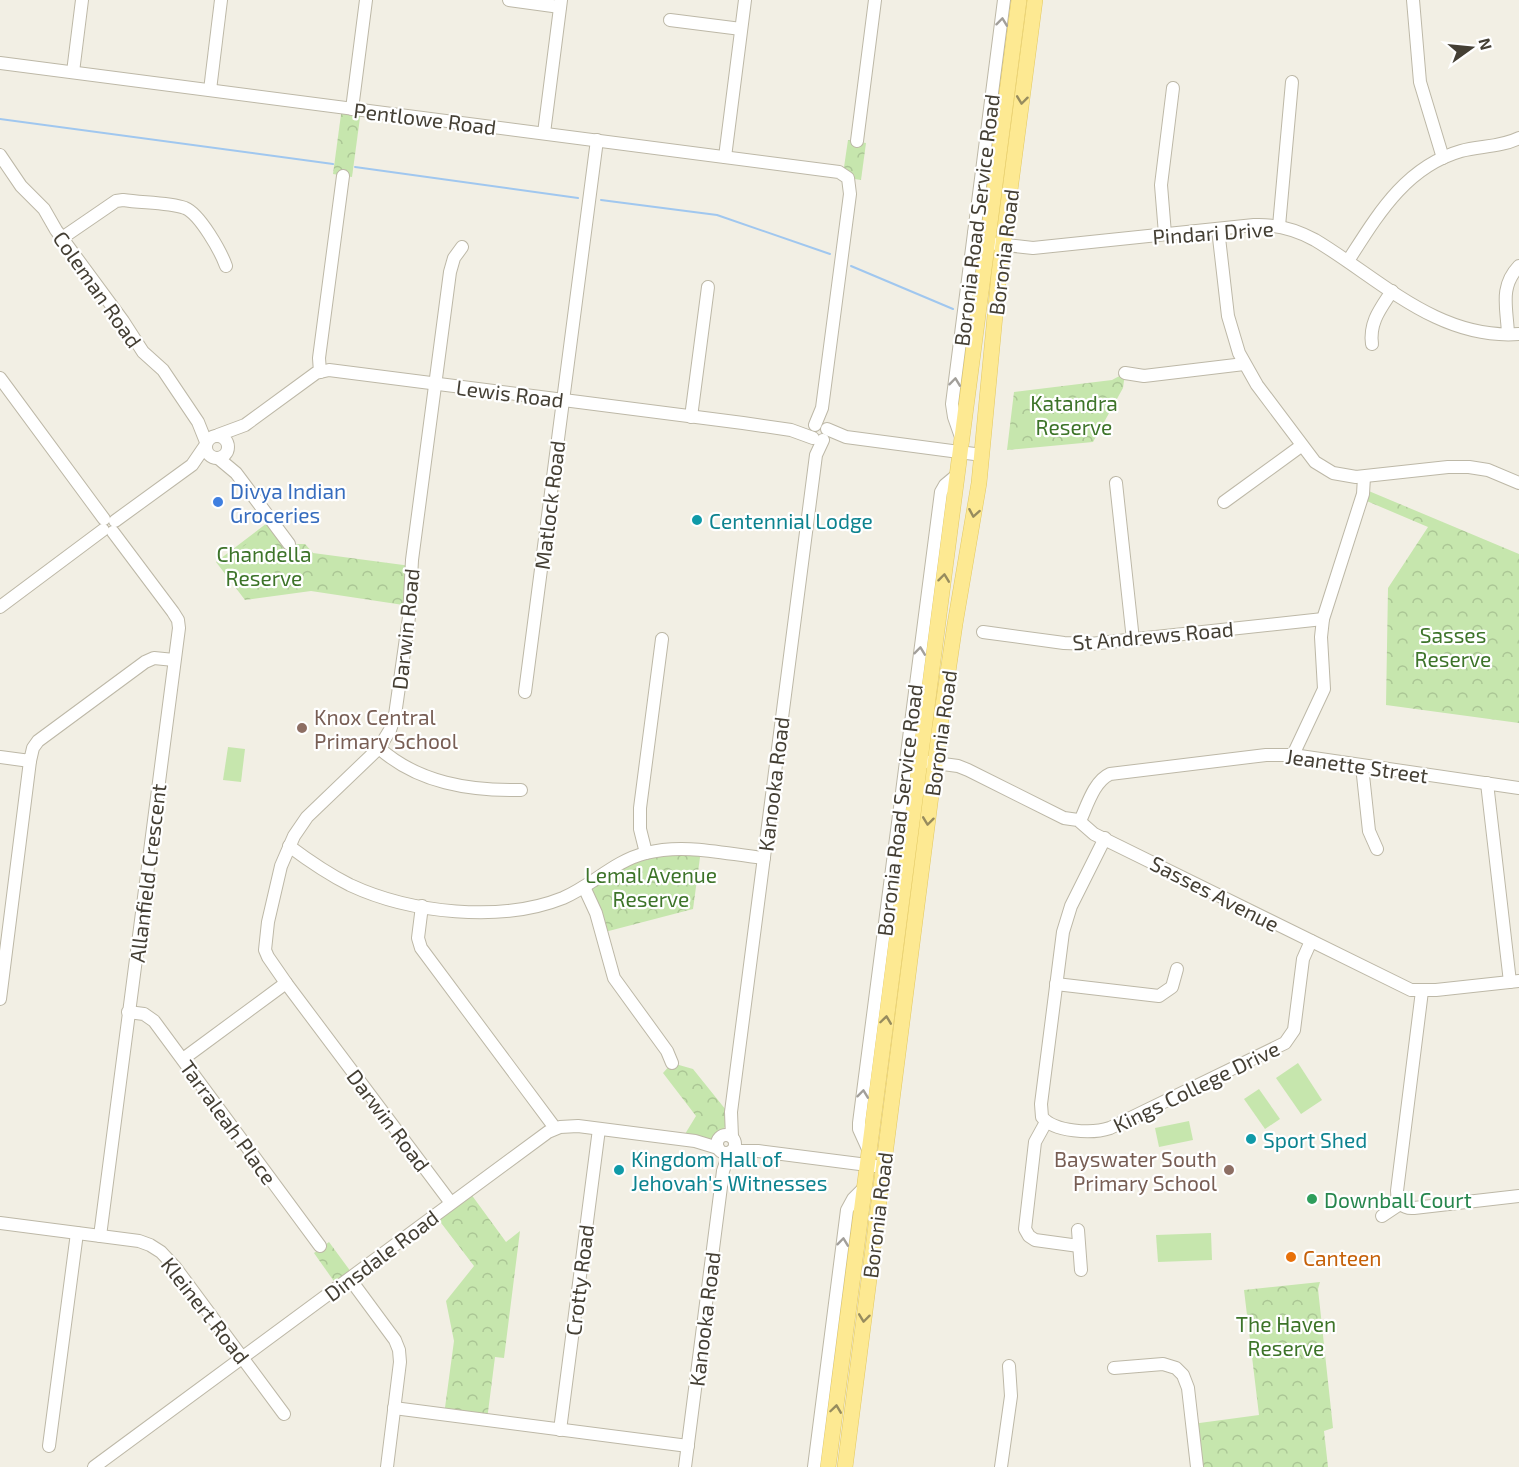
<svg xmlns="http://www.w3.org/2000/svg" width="1519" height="1467" font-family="'Exo 2',sans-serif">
<defs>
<pattern id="forest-crowns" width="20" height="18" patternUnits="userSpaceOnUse" patternTransform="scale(1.5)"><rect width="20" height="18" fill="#c6e6ad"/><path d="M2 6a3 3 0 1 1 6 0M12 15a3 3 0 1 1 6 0" fill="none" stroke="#abc695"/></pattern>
</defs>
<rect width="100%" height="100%" fill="#f2efe4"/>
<g fill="url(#forest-crowns)">
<polygon points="342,107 361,110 352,177 333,174"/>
<polygon points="848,140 866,143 861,180 848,178 843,174"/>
<polygon points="1125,373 1123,388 1093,442 1007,450 1014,392 1112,380"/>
<polygon points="1364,489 1519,554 1519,723 1386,705 1388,588 1428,527 1362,499"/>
<polygon points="271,520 289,544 305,544 313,553 411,566 410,606 311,591 245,600 216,562"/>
<polygon points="701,850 693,909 601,933 584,887 630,858"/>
<polygon points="672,1063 693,1069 730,1115 720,1138 695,1141 682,1139 696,1116 663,1073"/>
<polygon points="468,1190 506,1242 520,1231 504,1358 495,1357 487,1420 444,1415 454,1341 446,1301 474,1266 435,1215"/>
<polygon points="329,1242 354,1276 338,1287 314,1253"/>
<polygon points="1320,1282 1318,1289 1333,1428 1324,1431 1328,1467 1197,1467 1192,1424 1259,1415 1244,1290"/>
</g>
<g fill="#c6e6ad">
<polygon points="254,538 262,549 238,568 230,557"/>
<polygon points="265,553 274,564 250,583 241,572"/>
<polygon points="228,747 245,749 241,782 223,780"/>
<polygon points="1298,1063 1322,1100 1301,1114 1276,1078"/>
<polygon points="1259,1089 1280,1119 1265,1129 1244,1099"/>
<polygon points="1189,1121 1193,1140 1159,1147 1155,1128"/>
<polygon points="1211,1233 1212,1260 1158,1262 1156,1235"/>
</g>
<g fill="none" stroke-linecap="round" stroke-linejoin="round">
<g stroke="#a0c7ef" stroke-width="2">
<polyline points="0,119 333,164"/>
<polyline points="355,167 578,198"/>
<polyline points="601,200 717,215 830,254"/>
<polyline points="851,266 953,309"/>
</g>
<defs>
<g id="minor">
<polyline points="509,0 560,7"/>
<polyline points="1413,0 1420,82 1443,158"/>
<polyline points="670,20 741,29"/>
<polyline points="0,63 839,172 848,178 850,194 822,408 815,425"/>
<polyline points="73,72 82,0"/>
<polyline points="210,90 221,0"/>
<polyline points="352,109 366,0"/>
<polyline points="544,133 561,0"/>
<polyline points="857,141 875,0"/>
<polyline points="0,155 21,186 44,209 56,230 123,321 143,352 163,370 198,422 206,442"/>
<polyline points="725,157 745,0"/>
<polyline points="1279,226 1292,82"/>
<polyline points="1218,229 1228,316 1239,353 1257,385 1315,462 1333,473 1356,477 1448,467 1469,467 1488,470 1519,483"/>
<path d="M974,233L988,243L1033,248L1254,225C1276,224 1295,229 1315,240C1380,279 1438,340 1519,334"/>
<polyline points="1165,234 1161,185 1173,88"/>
<path d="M62,238L116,201L123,200C142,203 168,202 185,208C200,214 221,252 226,266"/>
<path d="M1348,261C1377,216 1405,167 1461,151C1480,146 1501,147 1519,138"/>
<path d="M1508,334C1507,308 1499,287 1519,266"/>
<path d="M1372,344C1369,322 1381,308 1392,291"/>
<polyline points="320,372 319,358 343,176"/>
<polyline points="1125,373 1144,376 1244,364"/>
<polyline points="0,378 104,519"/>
<polyline points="691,417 708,287"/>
<polyline points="827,429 846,437 982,455"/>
<polyline points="218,435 245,425 316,373 329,370 743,423 791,430 813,438"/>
<circle cx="217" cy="447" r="11"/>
<polyline points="961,437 954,417 952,404 1004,0"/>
<polyline points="218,458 236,473 289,544"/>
<polyline points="1116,483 1133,640"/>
<polyline points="1224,502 1301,446"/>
<polyline points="115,521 192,465 205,446"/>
<polyline points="0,607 103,530"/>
<polyline points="983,632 1064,643 1090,644 1323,619"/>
<polyline points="525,692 597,140"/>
<path d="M379,748C418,783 470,791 521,790"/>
<polyline points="1293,755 1324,689 1321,637 1323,619 1363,494 1364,477"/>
<polyline points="0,757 30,761 33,748 38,741 145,662 154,658 174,660"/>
<polyline points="928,762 958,766 968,770 1064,818 1078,820 1094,834 1411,990 1436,990 1519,981"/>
<polyline points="1362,766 1369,831 1377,849"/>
<polyline points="1487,783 1510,982"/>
<path d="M1080,821C1087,806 1094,781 1110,774L1266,755H1293L1519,788"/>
<path d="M1105,838L1071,906L1063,932L1041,1104L1042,1117C1054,1132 1092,1134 1110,1128L1285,1043L1294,1030L1303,959L1311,941"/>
<path d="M289,846C309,861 328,874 350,885C410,913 501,923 563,898C593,885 614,861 646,853C685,843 725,854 764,858"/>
<polyline points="646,853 640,829 640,808 662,639"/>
<polyline points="584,887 596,913 614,978 667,1051 672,1063"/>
<polyline points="422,906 418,938 421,948 555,1128"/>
<polyline points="1056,984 1159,996 1172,987 1177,969"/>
<path d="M1422,991L1397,1191C1397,1203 1403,1209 1414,1208L1519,1196"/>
<polyline points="0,999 30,761"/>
<polyline points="128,1012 144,1014 154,1021 320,1246"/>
<polyline points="183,1059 286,983"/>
<polyline points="1046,1122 1035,1142 1025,1229 1029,1236 1035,1240 1079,1246"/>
<circle cx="726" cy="1144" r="9"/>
<polyline points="732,1137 731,1112 816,455 823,440"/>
<polyline points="732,1151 758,1151 883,1167"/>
<polyline points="869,1151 859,1129 859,1123 941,492 945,485 957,475"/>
<polyline points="451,1203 286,983 268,957 265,950 268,922 281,866 294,836 307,817 379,748 390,730 395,715 409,617 412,560 450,272 454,258 462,247"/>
<polyline points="1382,1216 1400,1204"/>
<polyline points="0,1223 139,1241 150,1245 161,1252 175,1267 284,1414"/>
<polyline points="1078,1230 1081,1270"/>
<polyline points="100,1236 179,628 178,620 173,612 113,532"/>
<polyline points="350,1279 395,1340 399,1350 400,1362 387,1467"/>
<polyline points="1114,1368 1163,1364 1176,1368 1183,1375 1188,1388 1197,1467"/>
<polyline points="394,1408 688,1446"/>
<polyline points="560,1430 599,1129"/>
<polyline points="49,1446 77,1233"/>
<polyline points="94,1467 548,1132 560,1127 578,1126 695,1141 718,1148"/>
<polyline points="685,1467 723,1171 729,1153"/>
<polyline points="814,1467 847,1210 853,1199 865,1187"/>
<polyline points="1001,1467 1011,1396 1009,1366"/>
</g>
<g id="major">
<polyline points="828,1467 1019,0"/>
<polyline points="845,1467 939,733 955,624 979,483 999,274 1035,0"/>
</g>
</defs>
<use href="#minor" stroke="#bdb8a7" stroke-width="14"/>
<use href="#major" stroke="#e2c862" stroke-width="16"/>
<use href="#minor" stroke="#fff" stroke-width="12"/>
<use href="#major" stroke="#fde992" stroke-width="15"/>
</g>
<defs><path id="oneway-chevron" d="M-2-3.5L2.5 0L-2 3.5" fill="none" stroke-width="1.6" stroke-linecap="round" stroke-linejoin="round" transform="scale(1.5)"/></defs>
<g stroke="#a29f9a">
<use href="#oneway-chevron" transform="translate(1002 22) rotate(-83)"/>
<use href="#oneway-chevron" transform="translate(955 382) rotate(-83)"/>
<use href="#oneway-chevron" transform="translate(920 651) rotate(-83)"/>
<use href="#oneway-chevron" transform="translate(863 1094) rotate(-83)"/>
<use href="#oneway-chevron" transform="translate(843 1242) rotate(-83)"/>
</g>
<g stroke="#978c5e">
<use href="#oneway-chevron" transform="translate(1022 100) rotate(97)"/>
<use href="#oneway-chevron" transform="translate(974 513) rotate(100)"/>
<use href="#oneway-chevron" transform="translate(944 578) rotate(-83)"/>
<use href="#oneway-chevron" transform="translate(928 821) rotate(97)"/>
<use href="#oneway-chevron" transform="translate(886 1020) rotate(-82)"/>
<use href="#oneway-chevron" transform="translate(864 1318) rotate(97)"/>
<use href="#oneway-chevron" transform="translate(836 1409) rotate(-82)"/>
</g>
<circle fill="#3f7fe0" stroke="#fff" stroke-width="2" cx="218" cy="502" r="6"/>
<g fill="#0f9aa8" stroke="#fff" stroke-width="2">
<circle cx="697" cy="520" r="6"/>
<circle cx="1251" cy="1139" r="6"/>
<circle cx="619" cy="1170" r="6"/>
</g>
<g fill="#8d6e63" stroke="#fff" stroke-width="2">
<circle cx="302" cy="728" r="6"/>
<circle cx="1229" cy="1170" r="6"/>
</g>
<circle fill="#2e9e5b" stroke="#fff" stroke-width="2" cx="1312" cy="1199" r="6"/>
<circle fill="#e8710a" stroke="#fff" stroke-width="2" cx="1291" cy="1257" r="6"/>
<g text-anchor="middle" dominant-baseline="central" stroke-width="4.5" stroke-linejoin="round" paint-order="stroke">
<g font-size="21" fill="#443f34" stroke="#fff">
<text transform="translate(425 118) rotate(7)">Pentlowe Road</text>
<text transform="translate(976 220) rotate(-83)">Boronia Road Service Road</text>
<text transform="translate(1213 232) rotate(-4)">Pindari Drive</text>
<text transform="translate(1003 252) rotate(-83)">Boronia Road</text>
<text transform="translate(98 289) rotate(55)">Coleman Road</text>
<text transform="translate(510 393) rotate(7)">Lewis Road</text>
<text transform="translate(549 505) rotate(-83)">Matlock Road</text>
<text transform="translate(405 629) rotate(-84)">Darwin Road</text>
<text transform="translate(1153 635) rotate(-5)">St Andrews Road</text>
<text transform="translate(940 733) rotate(-82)">Boronia Road</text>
<text transform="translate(1357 765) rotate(8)">Jeanette Street</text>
<text transform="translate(773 784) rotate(-83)">Kanooka Road</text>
<text transform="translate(899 810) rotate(-83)">Boronia Road Service Road</text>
<text transform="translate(147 873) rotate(-83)">Allanfield Crescent</text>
<text transform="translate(1215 893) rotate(27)">Sasses Avenue</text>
<text transform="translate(1196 1086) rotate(-26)">Kings College Drive</text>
<text transform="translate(389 1120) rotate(53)">Darwin Road</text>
<text transform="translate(229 1122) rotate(54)">Tarraleah Place</text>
<text transform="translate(877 1215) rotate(-83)">Boronia Road</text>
<text transform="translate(381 1255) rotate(-37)">Dinsdale Road</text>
<text transform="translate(579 1280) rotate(-83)">Crotty Road</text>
<text transform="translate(206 1310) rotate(52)">Kleinert Road</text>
<text transform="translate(704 1319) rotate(-83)">Kanooka Road</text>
</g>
<g font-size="21" fill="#3d7429" stroke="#fff">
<text x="1074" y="402">Katandra<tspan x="1074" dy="24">Reserve</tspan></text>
<text x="264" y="553">Chandella<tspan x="264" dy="24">Reserve</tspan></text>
<text x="1453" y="634">Sasses<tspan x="1453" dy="24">Reserve</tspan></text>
<text x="651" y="874">Lemal Avenue<tspan x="651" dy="24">Reserve</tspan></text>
<text x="1286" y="1323">The Haven<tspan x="1286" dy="24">Reserve</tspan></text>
</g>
<g font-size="21" fill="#366cbe" stroke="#fff" text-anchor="start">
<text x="230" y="490">Divya Indian<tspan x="230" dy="24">Groceries</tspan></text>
</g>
<g font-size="21" fill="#0d838f" stroke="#fff" text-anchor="start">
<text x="709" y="520">Centennial Lodge</text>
<text x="1263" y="1139">Sport Shed</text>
<text x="631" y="1158">Kingdom Hall of<tspan x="631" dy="24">Jehovah's Witnesses</tspan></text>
</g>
<g font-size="21" fill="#785e54" stroke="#fff" text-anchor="start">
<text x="314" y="716">Knox Central<tspan x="314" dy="24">Primary School</tspan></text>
<text x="1217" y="1158" text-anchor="end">Bayswater South<tspan x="1217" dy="24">Primary School</tspan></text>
</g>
<g font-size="21" fill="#27864d" stroke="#fff" text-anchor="start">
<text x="1324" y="1199">Downball Court</text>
</g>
<g font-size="21" fill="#c56008" stroke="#fff" text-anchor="start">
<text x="1303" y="1257">Canteen</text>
</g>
</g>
<g transform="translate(1471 48) rotate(75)" stroke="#ffffff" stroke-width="4.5" paint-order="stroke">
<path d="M0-4.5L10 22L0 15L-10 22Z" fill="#443f34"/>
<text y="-9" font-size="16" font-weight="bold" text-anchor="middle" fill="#443f34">N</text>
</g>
</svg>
